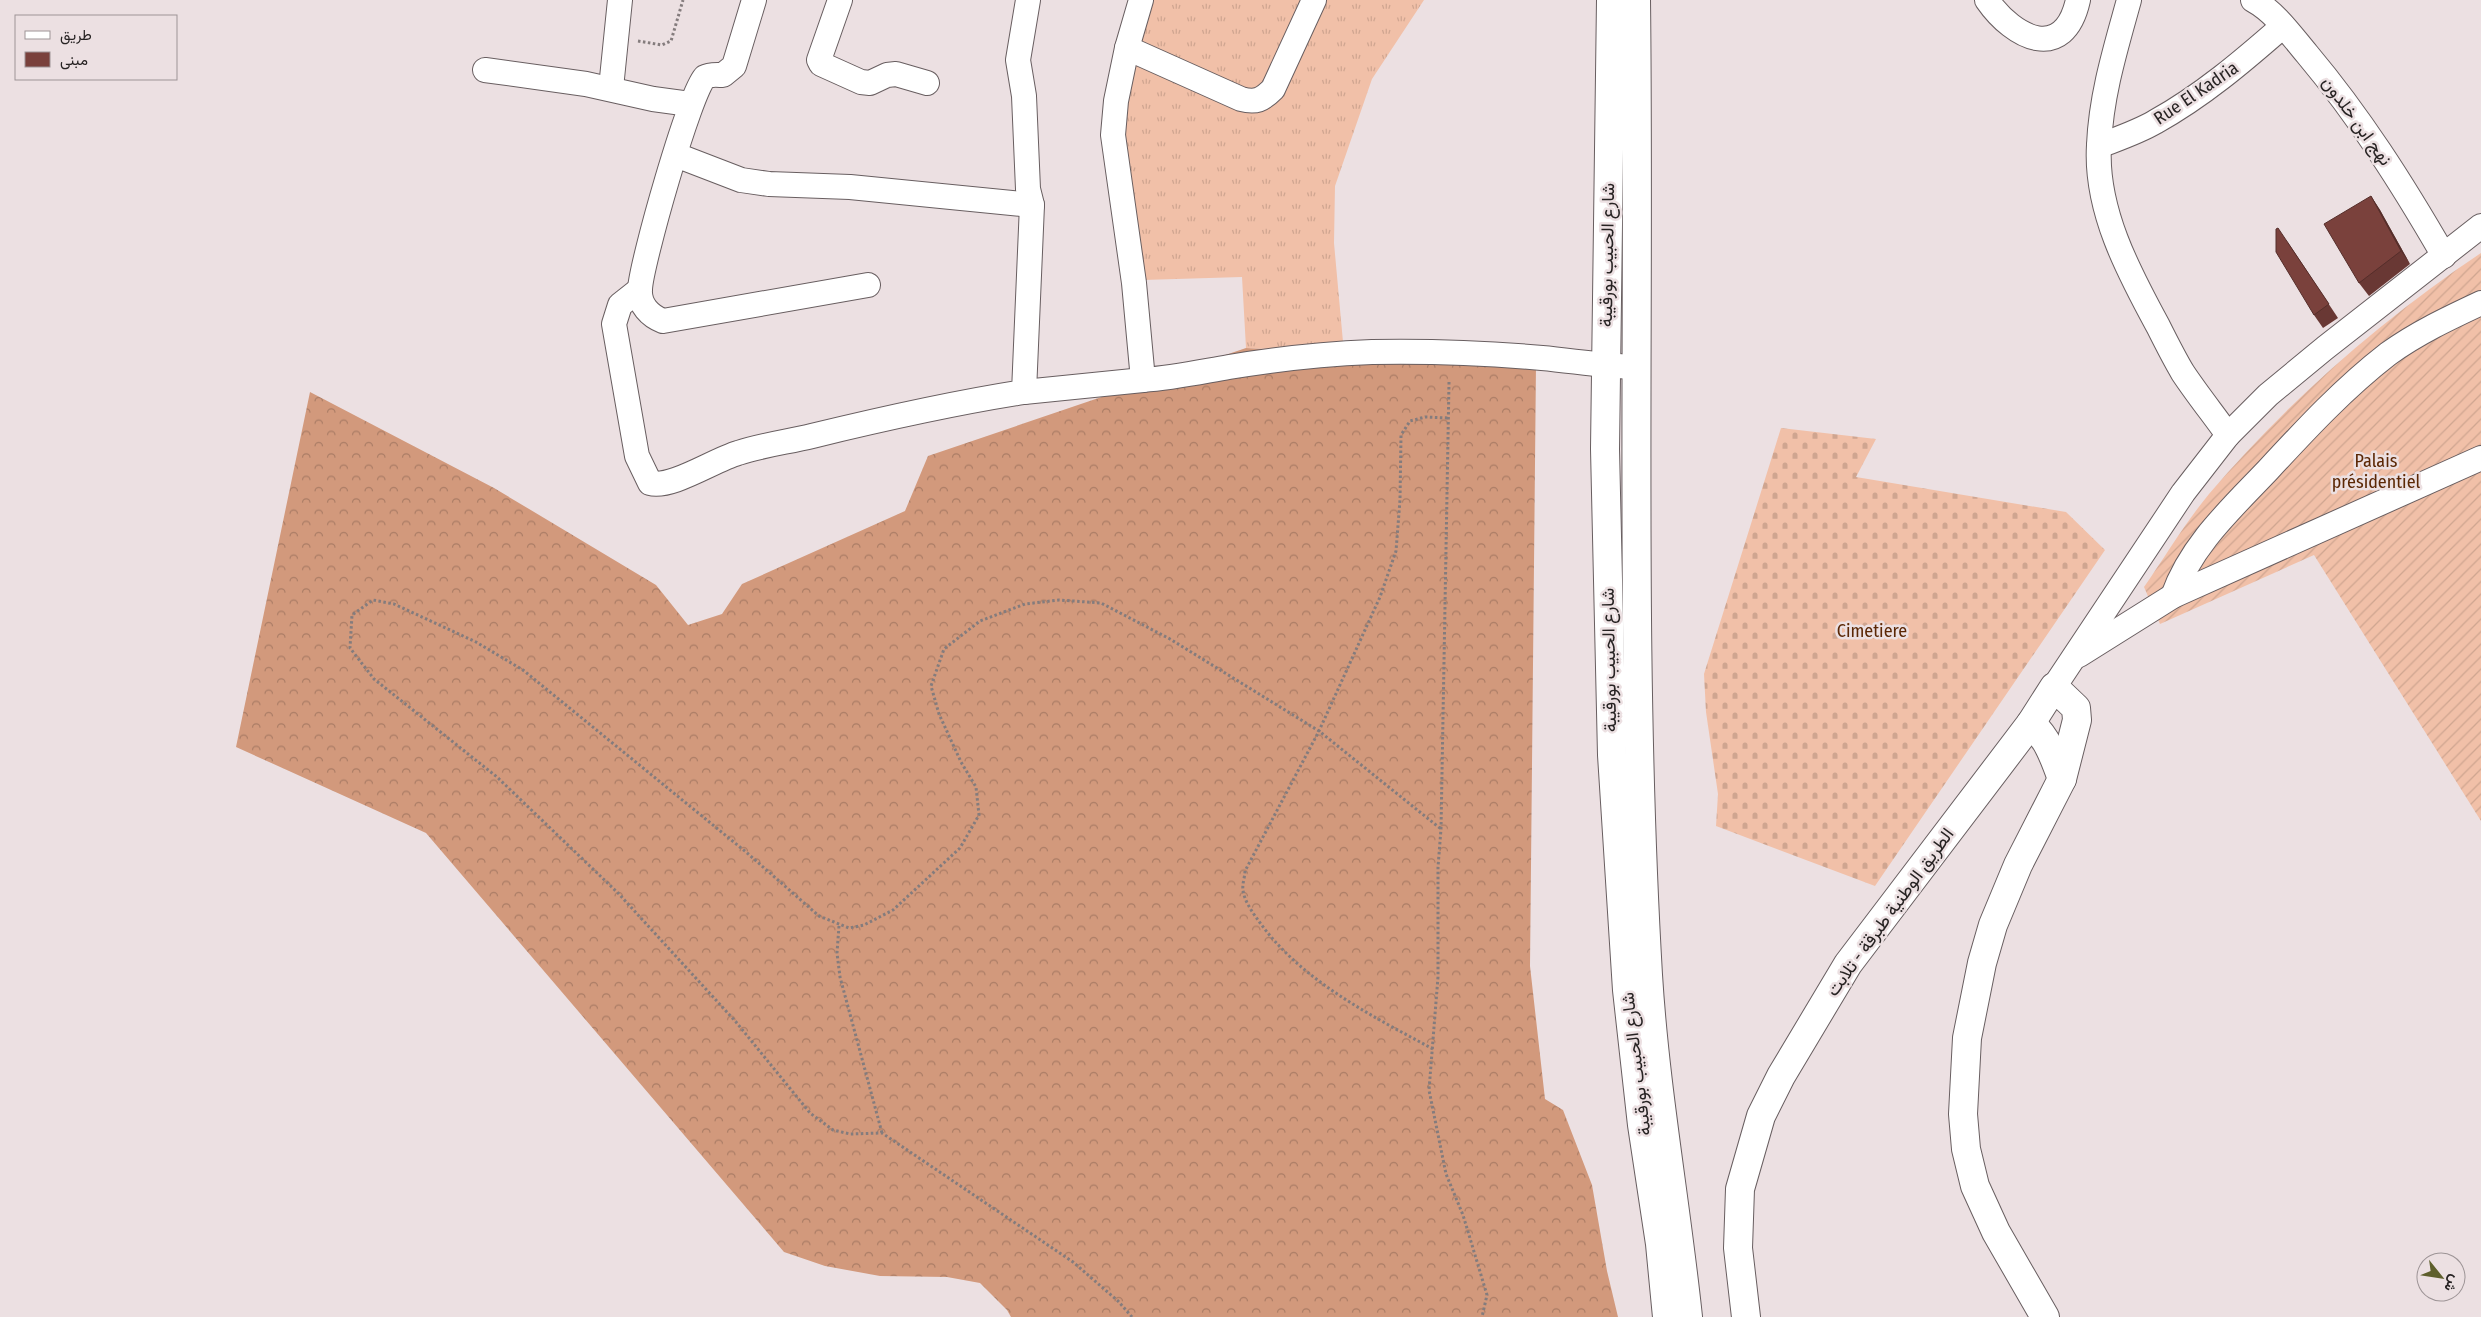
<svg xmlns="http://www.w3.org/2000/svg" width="2481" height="1317" font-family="'Fira Sans Condensed',Vazirmatn,sans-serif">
<defs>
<pattern id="grass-tufts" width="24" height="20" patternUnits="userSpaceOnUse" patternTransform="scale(1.25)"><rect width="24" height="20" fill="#f1c0a8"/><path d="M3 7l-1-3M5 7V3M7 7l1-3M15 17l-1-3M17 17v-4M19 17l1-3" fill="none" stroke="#cfa590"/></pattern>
<pattern id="forest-crowns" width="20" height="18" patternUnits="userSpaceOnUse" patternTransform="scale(1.25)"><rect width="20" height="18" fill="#d2997c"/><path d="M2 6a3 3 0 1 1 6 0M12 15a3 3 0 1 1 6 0" fill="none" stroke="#aa7c65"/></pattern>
<pattern id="cemetery-stones" width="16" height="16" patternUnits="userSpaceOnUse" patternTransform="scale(1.25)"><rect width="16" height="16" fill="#f1c0a8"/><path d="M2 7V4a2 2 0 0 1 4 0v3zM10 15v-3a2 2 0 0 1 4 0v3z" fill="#cfa590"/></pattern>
<pattern id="garden-furrows" width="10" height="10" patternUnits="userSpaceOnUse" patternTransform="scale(1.25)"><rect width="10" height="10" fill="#f1c0a8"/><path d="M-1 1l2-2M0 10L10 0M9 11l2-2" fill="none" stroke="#cfa590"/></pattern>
</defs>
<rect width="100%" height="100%" fill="#ece0e2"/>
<polygon fill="url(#grass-tufts)" points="1129,0 1424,0 1372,79 1335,186 1334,243 1344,353 1246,348 1242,277 1143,280 1120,133"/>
<polygon fill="url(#forest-crowns)" points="1246,348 1536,364 1530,966 1545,1099 1563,1110 1592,1185 1607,1271 1618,1317 1011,1317 1007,1310 980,1283 947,1277 880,1276 825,1266 784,1252 426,833 236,747 310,392 494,488 656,585 688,625 722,614 742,584 905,511 928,456"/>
<polygon fill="url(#cemetery-stones)" points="1781,428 1876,439 1856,477 2066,512 2105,550 1875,886 1716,826 1718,794 1706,712 1704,674"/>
<path fill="url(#garden-furrows)" d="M2481,253V821L2314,555L2160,624L2144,587C2165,557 2185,523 2209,494C2286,403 2382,319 2481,253Z"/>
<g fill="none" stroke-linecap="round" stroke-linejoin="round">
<defs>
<g id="minor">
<path d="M754,0L734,66L723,75C718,75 710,74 705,77C691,88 640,267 640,290C639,305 650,316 663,321L868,285"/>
<polyline points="840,0 819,60 821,64 861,82 870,83 887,75 896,74 927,83"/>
<path d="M1141,0L1127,48L1116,101L1113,135L1134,283L1143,380C1173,378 1200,372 1229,367C1276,359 1324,354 1372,352C1429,351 1486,353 1542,358C1574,361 1605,366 1636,367"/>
<path d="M1987,0C2014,39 2064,63 2078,0"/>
<path d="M2129,0C2116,47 2101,95 2099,145C2095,209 2128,271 2158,326C2166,342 2174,358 2183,373C2197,394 2213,414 2228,435"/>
<path d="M2253,0C2275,12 2291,35 2307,54C2360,117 2403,185 2444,256"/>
<path d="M1127,48L1241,99C1256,103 1262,100 1273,89L1314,0"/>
<polyline points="485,70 586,84 653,99 690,104"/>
<polyline points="611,88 620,0"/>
<path d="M2099,146C2117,139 2138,132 2155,122C2202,96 2243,61 2283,26"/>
<polyline points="676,155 741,180 769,184 850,187 1032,205"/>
<path d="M639,290L620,305L614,324L637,456L650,483C671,489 714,460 738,453C762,445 787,442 812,436C882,419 953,403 1024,392L1032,205L1028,189L1024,96L1018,60L1028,0"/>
<polyline points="1024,392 1143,380"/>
<path d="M2173,596C2191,545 2231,509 2268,470C2306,429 2344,388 2388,354C2417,333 2449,318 2481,303"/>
<polyline points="2079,655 2173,596 2481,458"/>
<polyline points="2054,687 2183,493 2228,435 2268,395 2325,348 2481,226"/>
</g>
<g id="major">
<polyline points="1611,0 1605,449 1612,755 1627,990 1642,1125 1660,1244 1667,1317"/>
<path d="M1636,0C1640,325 1629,650 1648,975C1655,1089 1676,1203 1688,1317"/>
<path d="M2031,723C2048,739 2054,757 2062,779"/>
<polyline points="1746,1317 1738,1248 1740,1189 1761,1116 1781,1076 1848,964 2031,723 2054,687 2076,708 2077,720 2062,779 2018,865 1993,925 1982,963 1967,1038 1963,1114 1966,1149 1975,1186 1996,1232 2045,1317"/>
</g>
</defs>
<use href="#minor" stroke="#685e60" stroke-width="26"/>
<use href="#major" stroke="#685e60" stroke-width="30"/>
<g stroke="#847c7d" stroke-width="3" stroke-dasharray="2.5 2.5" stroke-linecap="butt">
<polyline points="638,41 662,45 671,41 683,0"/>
<polyline points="1449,382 1441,829 1438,867 1438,977 1429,1090 1446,1174 1463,1215 1487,1295 1482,1317"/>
<polyline points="839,926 837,953 840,977 882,1133"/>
<path d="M1433,1049C1370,1015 1300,980 1258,920C1252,912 1244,900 1243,890C1242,884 1245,877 1245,871L1319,731L1380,597L1396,551L1400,500L1401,435L1410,421L1425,417L1448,418"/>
<polyline points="1132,1317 1118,1301 1073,1262 882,1133 850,1134 833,1130 810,1113 736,1022 618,893 497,777 374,679 350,648 352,615 373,600 394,604 476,642 523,670 746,852 819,916 849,928 864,925 893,910 960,848 979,815 976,787 961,762 939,714 931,686 944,649 980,621 1025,604 1059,600 1101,603 1170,639 1319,731 1441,829"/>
</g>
<use href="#minor" stroke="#fff" stroke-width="24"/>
<use href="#major" stroke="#fff" stroke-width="28"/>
</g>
<g fill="#693834">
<polygon points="2371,196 2380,210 2410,264 2369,296 2359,283"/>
<polygon points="2287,241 2338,318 2323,328 2314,315"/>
</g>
<polygon fill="#552e2a" points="2371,196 2380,210 2410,264 2401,251"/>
<g fill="#7a413c" stroke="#552e2a">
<polygon points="2371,196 2401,251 2359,283 2324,224"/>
<polygon points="2278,228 2329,304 2314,315 2276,252 2276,229"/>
</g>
<g text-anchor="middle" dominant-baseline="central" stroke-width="5" stroke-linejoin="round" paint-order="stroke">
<g font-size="18" fill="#272323" stroke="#ece0e2">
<text transform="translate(2196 93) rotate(-34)">Rue El Kadria</text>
<text transform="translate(2357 121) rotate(54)">نهج ابن خلدون</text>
<text transform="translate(1607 255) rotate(-89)">شارع الحبيب بورقيبة</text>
<text transform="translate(1609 660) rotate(-91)">شارع الحبيب بورقيبة</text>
<text transform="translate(1890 912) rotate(-54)">الطريق الوطنية طبرقة - تلابت</text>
<text transform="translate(1636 1064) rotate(-97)">شارع الحبيب بورقيبة</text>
</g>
<g font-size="18" fill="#5b2705" stroke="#ece0e2">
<text x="2376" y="461">Palais<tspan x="2376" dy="21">présidentiel</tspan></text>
<text x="1872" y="631">Cimetiere</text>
</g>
</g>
<rect x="15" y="15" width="162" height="65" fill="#ece0e2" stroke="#9d9496"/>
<rect x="25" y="31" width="25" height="8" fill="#ffffff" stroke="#9d9496"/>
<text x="60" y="40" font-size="15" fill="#272323">طريق</text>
<rect x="25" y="52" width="25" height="15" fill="#7a413c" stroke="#9d9496"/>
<text x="60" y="65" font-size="15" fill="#272323">مبنى</text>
<g transform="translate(2441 1277) rotate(120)"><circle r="24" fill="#ece0e2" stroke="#9d9496"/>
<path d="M0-4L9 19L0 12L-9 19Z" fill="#5e5f2c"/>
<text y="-8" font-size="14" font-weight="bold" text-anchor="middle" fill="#272323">ش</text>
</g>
</svg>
